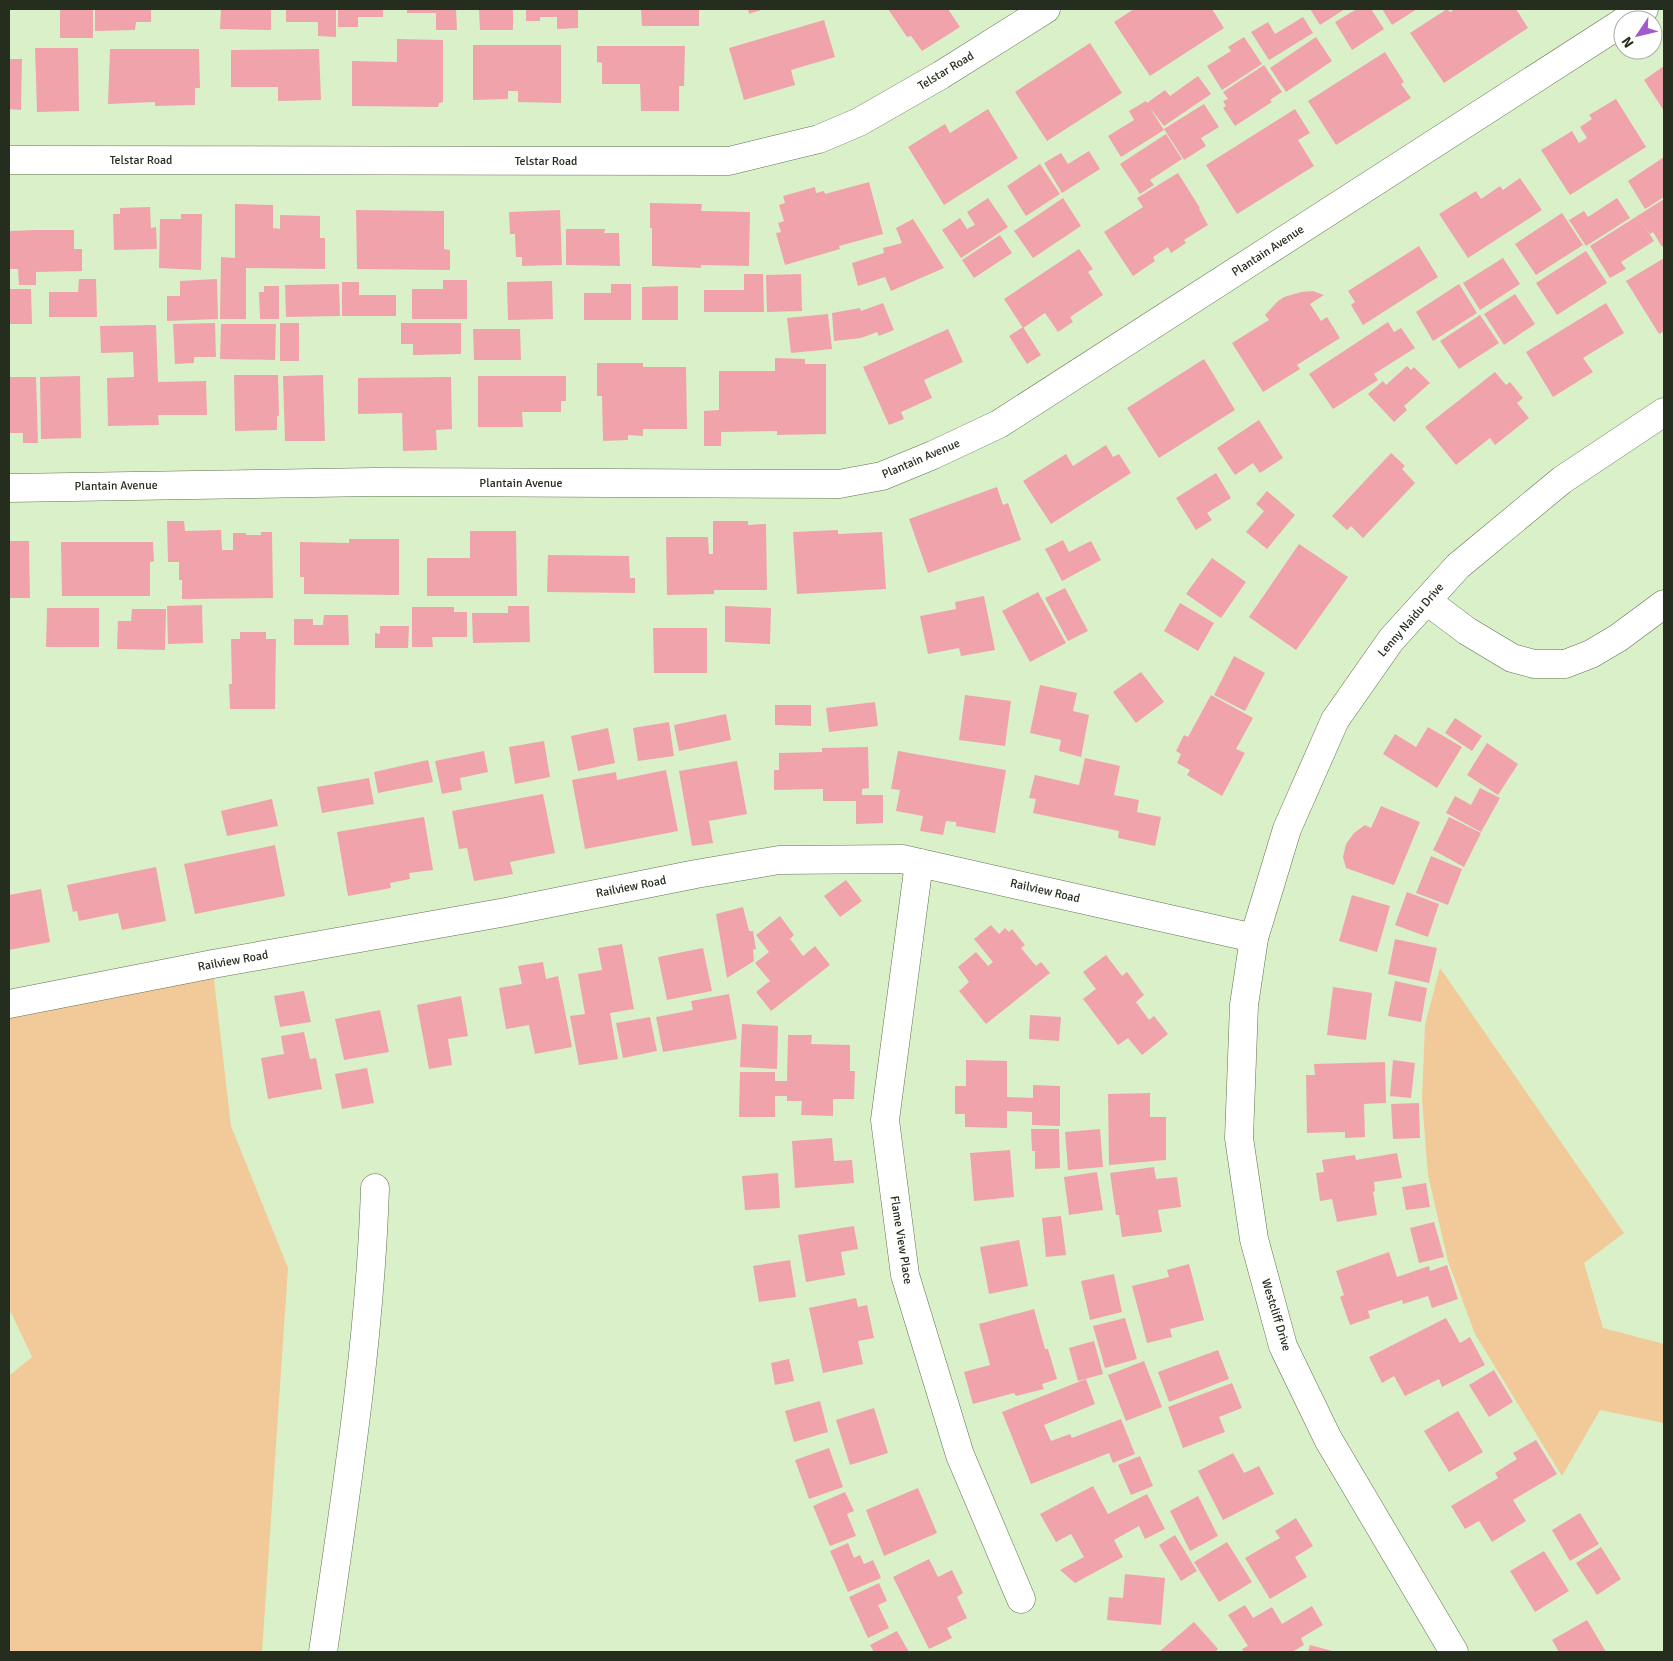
<svg xmlns="http://www.w3.org/2000/svg" width="1673" height="1661" font-family="Signika,sans-serif">
<rect width="100%" height="100%" fill="#daf0c9"/>
<g fill="#f2c998">
<polygon points="212,963 231,1126 288,1268 262,1652 9,1652 9,1376 32,1357 9,1308 9,1003"/>
<polygon points="1440,968 1624,1233 1584,1263 1603,1328 1664,1344 1664,1423 1600,1410 1562,1476 1475,1334 1448,1261 1428,1175 1422,1099 1425,1025"/>
</g>
<g fill="#f1a3ac">
<rect x="60" y="9" width="33" height="29"/>
<polygon points="95,9 151,9 151,22 136,22 135,30 95,31"/>
<polygon points="221,9 271,9 271,30 220,29"/>
<polygon points="286,9 336,9 336,37 318,36 318,22 286,22"/>
<polygon points="338,9 383,9 383,17 358,17 358,27 338,27"/>
<polygon points="407,9 456,9 457,30 436,30 436,13 407,13"/>
<polygon points="479,9 513,9 513,30 480,30"/>
<polygon points="526,9 578,9 578,28 557,29 557,17 540,17 540,21 526,21"/>
<polygon points="641,9 699,9 699,26 642,26"/>
<polygon points="748,9 764,9 749,14"/>
<polygon points="888,9 948,9 960,27 922,51 911,36 907,37"/>
<polygon points="1134,9 1212,9 1224,28 1150,76 1114,22"/>
<polygon points="1310,9 1345,9 1320,25"/>
<polygon points="1357,9 1371,9 1384,29 1352,50 1335,22"/>
<polygon points="1382,9 1417,9 1392,25"/>
<polygon points="1447,9 1450,12 1455,9 1516,9 1528,28 1444,83 1410,33"/>
<polygon points="1303,17 1313,33 1269,60 1251,32 1268,22 1275,34"/>
<polygon points="824,20 835,57 791,70 795,85 744,100 729,48"/>
<polygon points="1244,37 1262,64 1222,90 1207,66 1231,51 1228,47"/>
<polygon points="1316,37 1332,61 1286,92 1270,68"/>
<polygon points="397,39 443,40 443,102 439,103 438,107 352,106 352,61 397,62"/>
<polygon points="1090,43 1122,93 1047,141 1015,92"/>
<polygon points="473,45 561,45 561,103 518,102 518,91 508,91 508,99 473,100"/>
<polygon points="597,46 685,46 684,86 679,86 679,111 641,111 640,84 602,84 602,63 597,62"/>
<polygon points="35,48 78,48 79,111 37,112"/>
<polygon points="110,49 199,49 200,88 195,88 195,105 155,106 155,102 108,104"/>
<polygon points="319,49 321,100 278,101 278,87 231,87 231,50"/>
<polygon points="1385,52 1404,82 1401,84 1411,98 1336,145 1308,101"/>
<polygon points="9,59 22,59 21,110 9,109"/>
<polygon points="1264,65 1282,92 1270,100 1272,102 1235,126 1223,108 1226,106 1223,101 1228,99 1223,92"/>
<polygon points="1664,66 1664,111 1644,80"/>
<polygon points="1198,76 1211,94 1164,126 1150,108 1164,130 1121,157 1108,136 1134,120 1129,111 1146,101 1147,103 1165,90 1170,96"/>
<polygon points="1616,99 1646,147 1570,195 1541,150 1572,131 1579,143 1587,138 1580,127 1592,119 1589,115"/>
<polygon points="1204,104 1219,127 1201,138 1206,146 1184,160 1164,129"/>
<polygon points="988,109 1018,158 944,205 908,147 945,124 950,133"/>
<polygon points="1295,109 1310,133 1298,140 1314,166 1237,214 1206,165"/>
<polygon points="1166,134 1182,159 1150,180 1154,185 1140,194 1120,164"/>
<polygon points="1089,151 1100,169 1062,193 1044,163 1061,153 1068,164"/>
<polygon points="1664,157 1664,197 1645,209 1628,181"/>
<polygon points="1040,164 1060,194 1026,216 1007,186"/>
<polygon points="1178,173 1200,208 1199,209 1208,225 1184,240 1186,243 1171,253 1168,247 1153,257 1155,261 1133,276 1104,232 1143,207 1137,198"/>
<polygon points="1520,178 1542,210 1468,258 1439,214 1476,191 1481,199 1500,186 1503,190"/>
<polygon points="869,182 883,234 839,246 840,249 785,265 776,233 781,232 778,223 784,221 779,205 785,203 783,196 815,187 816,193 824,191 825,194"/>
<polygon points="988,198 1008,227 961,258 942,230 960,218 967,229 975,225 967,212"/>
<polygon points="1063,198 1081,226 1033,258 1014,231"/>
<polygon points="1617,198 1630,218 1586,246 1569,220 1584,211 1588,217"/>
<polygon points="1664,199 1664,245 1662,247 1653,232 1650,234 1640,219 1654,241 1621,262 1626,269 1610,278 1590,246"/>
<polygon points="650,203 702,204 701,211 750,212 749,266 701,265 701,268 652,266 652,228 650,228"/>
<polygon points="235,204 273,205 273,228 280,229 280,215 320,216 320,238 325,238 325,269 246,268 246,319 220,319 221,257 235,258"/>
<polygon points="150,207 151,228 156,227 157,249 114,250 113,214 120,214 120,208"/>
<polygon points="356,210 444,211 444,249 450,250 450,270 357,269"/>
<polygon points="560,210 562,265 522,266 522,257 516,257 515,234 510,234 509,212"/>
<polygon points="1562,213 1583,245 1536,275 1515,244"/>
<polygon points="181,214 202,214 201,270 159,268 160,219 181,219"/>
<polygon points="913,219 944,268 891,291 885,277 858,286 852,263 884,253 883,248 902,243 896,228"/>
<polygon points="566,229 605,229 604,233 619,233 620,266 566,265"/>
<polygon points="36,230 74,230 74,249 82,249 82,271 36,272 36,285 19,285 18,269 9,269 9,231"/>
<polygon points="1000,235 1012,253 974,278 962,260"/>
<polygon points="1419,246 1438,277 1363,325 1351,305 1355,302 1348,291"/>
<polygon points="1079,249 1093,269 1088,272 1103,295 1070,317 1073,322 1058,332 1045,313 1023,328 1004,299"/>
<polygon points="1586,251 1607,283 1557,315 1536,283"/>
<polygon points="1503,258 1520,284 1480,310 1463,283"/>
<polygon points="1664,258 1664,331 1659,334 1626,281"/>
<polygon points="744,274 763,274 764,312 704,312 704,290 744,290"/>
<polygon points="801,274 802,311 767,312 766,275"/>
<polygon points="79,279 96,279 97,317 49,317 49,292 78,292"/>
<polygon points="217,279 218,319 167,321 167,296 180,296 180,281"/>
<polygon points="443,280 467,280 467,319 412,319 412,289 443,289"/>
<polygon points="552,281 553,319 508,320 507,282"/>
<polygon points="342,282 359,282 359,295 396,295 396,316 342,316"/>
<polygon points="339,284 340,316 286,317 285,285"/>
<polygon points="611,284 631,284 631,320 584,320 584,293 611,293"/>
<polygon points="1459,284 1477,313 1433,341 1416,312"/>
<polygon points="264,286 279,286 279,319 260,319 259,292 264,292"/>
<polygon points="678,286 678,320 642,320 642,287"/>
<polygon points="9,289 31,289 32,324 9,324"/>
<polygon points="1313,291 1324,295 1310,304 1321,321 1327,317 1340,338 1297,365 1300,369 1263,392 1232,343 1269,320 1265,315 1278,301 1284,297 1301,292"/>
<polygon points="1515,294 1535,324 1504,345 1484,314"/>
<polygon points="883,303 894,330 879,336 877,332 861,338 834,341 832,313 860,308 861,311"/>
<polygon points="1606,303 1624,333 1583,358 1593,372 1553,397 1526,352"/>
<polygon points="828,314 832,349 791,353 787,318"/>
<polygon points="1480,315 1499,343 1459,369 1440,341"/>
<polygon points="1388,322 1394,332 1401,328 1415,348 1374,374 1378,380 1333,409 1309,374"/>
<polygon points="215,323 216,357 194,357 194,363 175,364 173,324"/>
<rect x="280" y="323" width="19" height="38"/>
<polygon points="401,323 461,323 461,354 413,355 413,344 401,344"/>
<polygon points="221,324 276,324 275,360 220,359"/>
<polygon points="156,325 158,382 206,381 207,415 158,415 159,425 108,426 107,378 134,377 133,352 101,353 100,326"/>
<polygon points="1023,327 1041,355 1027,364 1009,336"/>
<polygon points="473,329 520,329 521,360 474,360"/>
<polygon points="948,329 963,362 924,380 932,398 901,412 904,419 889,425 863,367"/>
<polygon points="775,358 805,359 805,364 826,364 826,434 777,435 777,431 721,432 721,446 704,446 704,411 719,410 719,371 775,371"/>
<polygon points="1204,359 1235,410 1159,458 1127,408"/>
<polygon points="597,363 643,363 643,367 686,367 687,429 643,429 643,436 628,435 628,440 603,441 602,396 597,396"/>
<polygon points="1407,366 1411,370 1414,367 1430,383 1404,406 1407,410 1394,422 1368,394 1383,381 1386,385"/>
<polygon points="1495,372 1506,385 1510,382 1523,398 1517,403 1529,418 1495,445 1490,438 1456,465 1425,427"/>
<polygon points="234,375 278,375 279,416 277,416 277,430 235,431"/>
<polygon points="323,375 325,441 285,441 283,376"/>
<polygon points="80,376 81,438 41,439 40,377"/>
<polygon points="478,376 566,376 566,401 561,401 561,412 522,412 523,427 478,427"/>
<polygon points="9,377 36,377 38,443 23,443 23,433 9,433"/>
<polygon points="451,377 452,429 436,430 437,450 403,451 402,413 358,414 358,378"/>
<polygon points="1259,420 1283,458 1260,473 1253,463 1235,475 1217,448"/>
<polygon points="1106,445 1113,457 1119,454 1131,473 1051,524 1023,481 1066,454 1073,466"/>
<polygon points="1391,453 1405,466 1402,469 1415,483 1363,538 1351,526 1347,530 1332,516"/>
<polygon points="1216,473 1231,498 1207,513 1212,520 1196,530 1176,498"/>
<polygon points="997,487 1003,505 1008,503 1021,540 928,573 909,519"/>
<polygon points="1267,491 1295,515 1267,549 1246,532 1264,511 1256,504"/>
<polygon points="167,521 184,521 185,531 221,530 222,550 233,550 233,533 246,533 246,535 261,535 261,532 272,532 273,598 182,599 182,580 179,580 179,562 168,562"/>
<polygon points="713,521 748,521 748,525 766,524 767,590 714,590 714,594 667,595 666,537 708,537 709,554 713,554"/>
<polygon points="838,530 838,534 882,532 886,589 797,594 793,532"/>
<polygon points="470,531 516,531 517,596 427,596 427,558 470,558"/>
<polygon points="349,539 399,539 399,595 304,594 304,577 300,577 300,542 349,543"/>
<polygon points="1063,540 1069,552 1091,541 1101,560 1062,581 1045,549"/>
<polygon points="9,541 29,541 30,598 9,598"/>
<polygon points="61,542 153,542 154,561 150,562 150,596 62,596"/>
<polygon points="1299,544 1348,577 1296,650 1249,617"/>
<polygon points="548,555 629,556 630,578 635,578 635,593 547,592"/>
<polygon points="1212,558 1246,582 1221,618 1186,594"/>
<polygon points="1065,588 1088,631 1068,641 1045,598"/>
<polygon points="1038,592 1066,643 1030,662 1002,611"/>
<polygon points="984,596 995,650 961,656 959,648 928,654 920,616 956,609 955,602"/>
<polygon points="1180,603 1214,623 1198,651 1164,631"/>
<polygon points="202,605 203,643 168,644 167,606"/>
<polygon points="508,606 529,606 530,642 473,643 472,613 508,613"/>
<polygon points="725,606 771,608 770,644 725,642"/>
<polygon points="412,607 454,607 454,612 467,612 467,637 432,637 433,647 412,647"/>
<polygon points="47,608 99,608 99,647 46,647"/>
<polygon points="132,609 166,609 165,650 117,649 118,621 131,621"/>
<polygon points="324,615 348,615 349,645 294,645 294,619 313,619 313,625 323,625"/>
<polygon points="380,626 409,626 408,648 375,648 375,633 380,634"/>
<polygon points="653,628 707,628 707,673 654,673"/>
<polygon points="240,632 266,632 266,639 276,639 275,709 230,709 229,684 232,684 231,639 240,639"/>
<polygon points="1234,656 1265,673 1245,711 1214,695"/>
<polygon points="1141,672 1164,702 1136,723 1113,692"/>
<polygon points="1040,685 1077,693 1073,711 1089,715 1081,757 1059,751 1061,740 1030,733"/>
<polygon points="965,695 1011,701 1005,746 959,740"/>
<polygon points="1211,695 1253,718 1236,749 1245,753 1222,796 1187,775 1190,770 1177,763 1181,754 1176,751 1184,735 1188,737"/>
<polygon points="875,702 878,726 829,732 826,708"/>
<polygon points="775,705 811,705 811,726 775,725"/>
<polygon points="726,714 731,740 679,751 674,725"/>
<polygon points="1455,718 1482,736 1472,751 1445,733"/>
<polygon points="669,722 674,756 638,761 633,728"/>
<polygon points="1428,727 1462,747 1437,788 1383,754 1395,734 1416,747"/>
<polygon points="608,728 615,763 578,771 571,736"/>
<polygon points="544,741 550,777 515,784 509,747"/>
<polygon points="1487,743 1518,764 1498,795 1467,775"/>
<polygon points="868,747 869,788 862,789 862,795 883,795 883,823 856,824 856,801 823,801 823,789 774,790 774,770 779,770 779,753 822,752 822,748"/>
<polygon points="484,751 488,772 460,778 462,790 442,794 435,761"/>
<polygon points="898,751 1006,770 995,833 956,826 956,822 946,821 943,835 920,831 923,816 896,811 900,790 891,789"/>
<polygon points="1085,758 1120,766 1114,795 1139,800 1137,812 1161,817 1155,846 1118,838 1119,831 1033,813 1036,799 1029,798 1035,775 1079,785"/>
<polygon points="428,760 433,782 378,793 374,772"/>
<polygon points="737,761 747,814 709,821 713,843 692,846 679,771"/>
<polygon points="666,770 678,831 585,849 572,780 616,772 617,780"/>
<polygon points="369,778 374,804 322,813 317,787"/>
<polygon points="1480,788 1500,798 1481,832 1446,813 1455,796 1471,805"/>
<polygon points="543,794 555,853 510,862 513,874 474,881 467,848 459,849 452,811"/>
<polygon points="272,799 278,826 227,836 221,811"/>
<polygon points="1381,806 1420,822 1394,885 1346,868 1343,857 1346,844 1354,833 1365,825 1371,828"/>
<polygon points="424,817 433,870 409,873 410,879 390,883 391,888 348,896 337,832"/>
<polygon points="1449,817 1481,833 1464,867 1433,850"/>
<polygon points="275,845 285,896 195,914 184,864"/>
<polygon points="1431,856 1462,869 1448,905 1416,893"/>
<polygon points="156,867 166,921 122,930 118,913 79,921 77,911 73,912 67,885"/>
<polygon points="846,880 862,901 840,917 824,896"/>
<polygon points="41,889 50,942 9,950 9,895"/>
<polygon points="1407,892 1439,904 1428,937 1395,925"/>
<polygon points="1352,895 1390,906 1377,952 1339,941"/>
<polygon points="743,907 749,931 753,931 756,949 753,950 754,961 727,978 716,914"/>
<polygon points="780,916 794,935 790,939 803,956 815,946 830,965 771,1011 756,992 770,981 755,963 769,952 756,935"/>
<polygon points="991,925 999,934 1005,928 1009,932 1012,929 1025,945 1021,948 1036,966 1041,962 1050,973 986,1024 959,991 969,982 958,967 976,952 988,966 993,962 974,939"/>
<polygon points="1395,939 1437,948 1429,983 1388,974"/>
<polygon points="622,944 634,1009 610,1013 618,1059 579,1065 570,1016 585,1014 578,974 602,970 598,948"/>
<polygon points="703,948 712,991 667,1000 658,957"/>
<polygon points="1106,955 1122,976 1127,972 1144,995 1136,1002 1149,1020 1154,1016 1168,1034 1142,1055 1128,1038 1118,1045 1083,999 1096,989 1083,972"/>
<polygon points="543,962 546,979 558,976 572,1047 535,1054 529,1025 506,1029 499,988 522,984 518,966"/>
<polygon points="1395,981 1427,988 1421,1022 1388,1016"/>
<polygon points="1333,987 1372,993 1366,1040 1327,1035"/>
<polygon points="304,991 311,1022 280,1027 274,996"/>
<polygon points="729,994 737,1039 663,1052 656,1017 693,1010 691,1001"/>
<polygon points="461,996 468,1036 448,1039 452,1065 429,1069 417,1005"/>
<polygon points="380,1010 389,1052 344,1060 335,1019"/>
<polygon points="1030,1015 1061,1017 1059,1041 1029,1039"/>
<polygon points="650,1017 657,1051 623,1058 616,1023"/>
<polygon points="742,1024 778,1026 777,1069 740,1067"/>
<polygon points="304,1032 310,1059 316,1058 322,1089 268,1099 261,1058 284,1054 281,1036"/>
<polygon points="788,1035 812,1035 811,1044 850,1045 850,1071 855,1071 854,1099 833,1099 833,1116 801,1115 802,1101 787,1101 787,1096 775,1096 775,1117 739,1117 740,1072 775,1072 775,1081 787,1081"/>
<polygon points="966,1060 1007,1061 1007,1097 1033,1098 1033,1085 1060,1086 1060,1126 1032,1125 1032,1112 1007,1111 1007,1128 965,1127 965,1114 955,1114 955,1086 966,1086"/>
<polygon points="1393,1060 1415,1063 1411,1098 1390,1096"/>
<polygon points="1385,1062 1386,1103 1364,1104 1365,1137 1345,1138 1345,1132 1307,1133 1306,1075 1315,1075 1314,1064"/>
<polygon points="367,1068 374,1103 342,1109 335,1074"/>
<polygon points="1150,1093 1150,1117 1166,1117 1166,1160 1109,1165 1108,1094"/>
<polygon points="1419,1103 1420,1138 1393,1139 1391,1104"/>
<polygon points="1031,1129 1059,1129 1060,1168 1035,1169 1035,1151 1032,1151"/>
<polygon points="1100,1129 1103,1167 1068,1170 1065,1132"/>
<polygon points="832,1138 834,1161 852,1160 854,1183 795,1188 792,1141"/>
<polygon points="1010,1150 1014,1197 974,1201 970,1153"/>
<polygon points="1397,1153 1402,1178 1374,1182 1375,1191 1373,1192 1377,1215 1337,1222 1332,1199 1320,1201 1316,1173 1324,1172 1322,1160 1355,1155 1356,1160"/>
<polygon points="1154,1167 1156,1179 1177,1177 1181,1207 1158,1210 1162,1232 1122,1237 1119,1215 1116,1215 1110,1173"/>
<polygon points="1097,1172 1103,1210 1069,1215 1064,1177"/>
<polygon points="778,1173 780,1208 745,1210 742,1176"/>
<polygon points="1426,1183 1430,1207 1406,1210 1402,1187"/>
<polygon points="1061,1216 1066,1255 1046,1257 1042,1218"/>
<polygon points="1434,1222 1444,1257 1419,1263 1410,1228"/>
<polygon points="854,1226 858,1249 841,1252 845,1275 806,1282 798,1235"/>
<polygon points="1019,1240 1028,1286 989,1294 980,1247"/>
<polygon points="1389,1252 1397,1277 1429,1266 1430,1271 1447,1265 1458,1299 1432,1308 1428,1296 1403,1304 1402,1300 1368,1311 1370,1318 1350,1325 1340,1297 1344,1295 1336,1271"/>
<polygon points="790,1260 796,1297 759,1302 753,1266"/>
<polygon points="1189,1264 1204,1320 1170,1329 1172,1337 1147,1343 1132,1286 1169,1277 1167,1270"/>
<polygon points="1114,1274 1122,1312 1090,1320 1081,1281"/>
<polygon points="856,1298 858,1307 867,1305 874,1338 858,1341 863,1364 823,1373 809,1308"/>
<polygon points="1034,1309 1045,1349 1048,1349 1057,1379 1042,1384 1044,1389 1016,1396 1014,1393 973,1404 964,1372 990,1365 979,1324"/>
<polygon points="1125,1318 1137,1359 1105,1368 1093,1326"/>
<polygon points="1446,1318 1460,1343 1470,1337 1485,1365 1442,1387 1439,1379 1405,1396 1394,1376 1382,1383 1369,1357"/>
<polygon points="1094,1341 1103,1374 1078,1381 1069,1348"/>
<polygon points="1218,1350 1229,1379 1169,1402 1158,1372"/>
<polygon points="789,1359 794,1381 775,1385 771,1363"/>
<polygon points="1144,1361 1162,1407 1126,1421 1108,1375"/>
<polygon points="1494,1370 1513,1402 1489,1417 1469,1385"/>
<polygon points="1086,1379 1095,1404 1044,1425 1051,1441 1070,1434 1072,1438 1121,1419 1135,1454 1113,1463 1109,1453 1031,1484 1002,1412"/>
<polygon points="1232,1383 1242,1408 1219,1417 1225,1432 1183,1448 1168,1407"/>
<polygon points="820,1401 828,1432 794,1442 785,1411"/>
<polygon points="874,1408 888,1453 850,1465 836,1420"/>
<polygon points="1458,1411 1483,1452 1449,1472 1424,1431"/>
<polygon points="1536,1440 1557,1474 1513,1500 1526,1521 1492,1542 1479,1521 1465,1529 1451,1506 1498,1478 1495,1473 1517,1459 1513,1453"/>
<polygon points="829,1448 843,1487 809,1499 795,1460"/>
<polygon points="1233,1453 1244,1473 1259,1466 1274,1494 1223,1520 1198,1471"/>
<polygon points="1140,1456 1153,1486 1131,1495 1118,1465"/>
<polygon points="1093,1486 1108,1514 1147,1494 1165,1529 1145,1539 1139,1526 1114,1540 1123,1557 1075,1583 1060,1570 1084,1557 1071,1534 1056,1542 1040,1514"/>
<polygon points="918,1488 937,1533 884,1556 866,1510"/>
<polygon points="845,1492 854,1511 847,1514 856,1536 830,1546 813,1506"/>
<polygon points="1198,1496 1218,1536 1190,1551 1170,1511"/>
<polygon points="1580,1513 1599,1544 1570,1561 1552,1530"/>
<polygon points="1296,1518 1313,1546 1295,1557 1307,1577 1270,1599 1245,1558 1280,1538 1275,1531"/>
<polygon points="1175,1535 1197,1571 1181,1581 1159,1545"/>
<polygon points="1227,1542 1252,1582 1219,1602 1194,1562"/>
<polygon points="848,1543 854,1558 860,1555 864,1564 873,1560 881,1578 848,1592 830,1551"/>
<polygon points="1601,1547 1621,1579 1597,1595 1576,1563"/>
<polygon points="1544,1551 1569,1591 1535,1612 1510,1571"/>
<polygon points="929,1559 938,1577 952,1570 963,1593 957,1597 967,1618 947,1628 952,1638 929,1649 893,1577"/>
<polygon points="1125,1574 1165,1578 1161,1625 1107,1620 1109,1597 1123,1598"/>
<polygon points="879,1583 887,1601 878,1605 889,1628 868,1638 849,1597"/>
<polygon points="1245,1605 1253,1618 1272,1607 1282,1624 1312,1606 1323,1625 1301,1638 1304,1645 1292,1652 1244,1652 1242,1649 1248,1646 1228,1615"/>
<polygon points="1587,1620 1606,1652 1559,1652 1552,1640"/>
<polygon points="1194,1622 1218,1649 1215,1652 1159,1652"/>
<polygon points="897,1631 909,1652 874,1652 870,1645"/>
<polygon points="1310,1645 1336,1652 1308,1652"/>
</g>
<g fill="none" stroke-linecap="round" stroke-linejoin="round">
<defs>
<g id="minor">
<polyline points="1626,20 1644,9"/>
<polyline points="9,160 729,161 819,139 859,122 941,75 1046,9"/>
<polyline points="9,488 374,482 839,484 882,476 933,455 999,424 1623,22"/>
<polyline points="1427,601 1467,631 1512,658 1534,664 1565,664 1591,654 1618,638 1664,604"/>
<polyline points="919,863 885,1120 905,1275 960,1455 1021,1599"/>
<polyline points="9,1004 213,964 506,912 696,874 779,860 902,859 1254,938"/>
<path d="M323,1652C345,1499 370,1343 375,1188"/>
<polyline points="1454,1652 1328,1439 1283,1346 1254,1239 1239,1138 1244,1005 1254,938 1287,829 1335,720 1391,640 1458,566 1562,480 1664,412"/>
</g>
</defs>
<use href="#minor" stroke="#607350" stroke-width="29"/>
<use href="#minor" stroke="#fff" stroke-width="28"/>
</g>
<g text-anchor="middle" dominant-baseline="central" stroke-width="4" stroke-linejoin="round" paint-order="stroke">
<g font-size="12" fill="#252d1e" stroke="#fff">
<text transform="translate(946 71) rotate(-31)">Telstar Road</text>
<text x="141" y="160">Telstar Road</text>
<text x="546" y="161">Telstar Road</text>
<text transform="translate(1268 251) rotate(-33)">Plantain Avenue</text>
<text transform="translate(921 459) rotate(-23)">Plantain Avenue</text>
<text x="521" y="483">Plantain Avenue</text>
<text transform="translate(116 486) rotate(-1)">Plantain Avenue</text>
<text transform="translate(1411 620) rotate(-49)">Lenny Naidu Drive</text>
<text transform="translate(631 887) rotate(-11)">Railview Road</text>
<text transform="translate(1045 891) rotate(13)">Railview Road</text>
<text transform="translate(233 961) rotate(-10)">Railview Road</text>
<text transform="translate(901 1240) rotate(81)">Flame View Place</text>
<text transform="translate(1276 1315) rotate(73)">Westcliff Drive</text>
</g>
</g>
<rect width="1673" height="1661" fill="none" stroke="#252d1e" stroke-width="20"/>
<g transform="translate(1638 35) rotate(235)"><circle r="24" fill="#ffffff" stroke="#a8aba5"/>
<path d="M0-4L9 19L0 12L-9 19Z" fill="#a259cc"/>
<text y="-8" font-size="14" font-weight="bold" text-anchor="middle" fill="#252d1e">N</text>
</g>
</svg>
